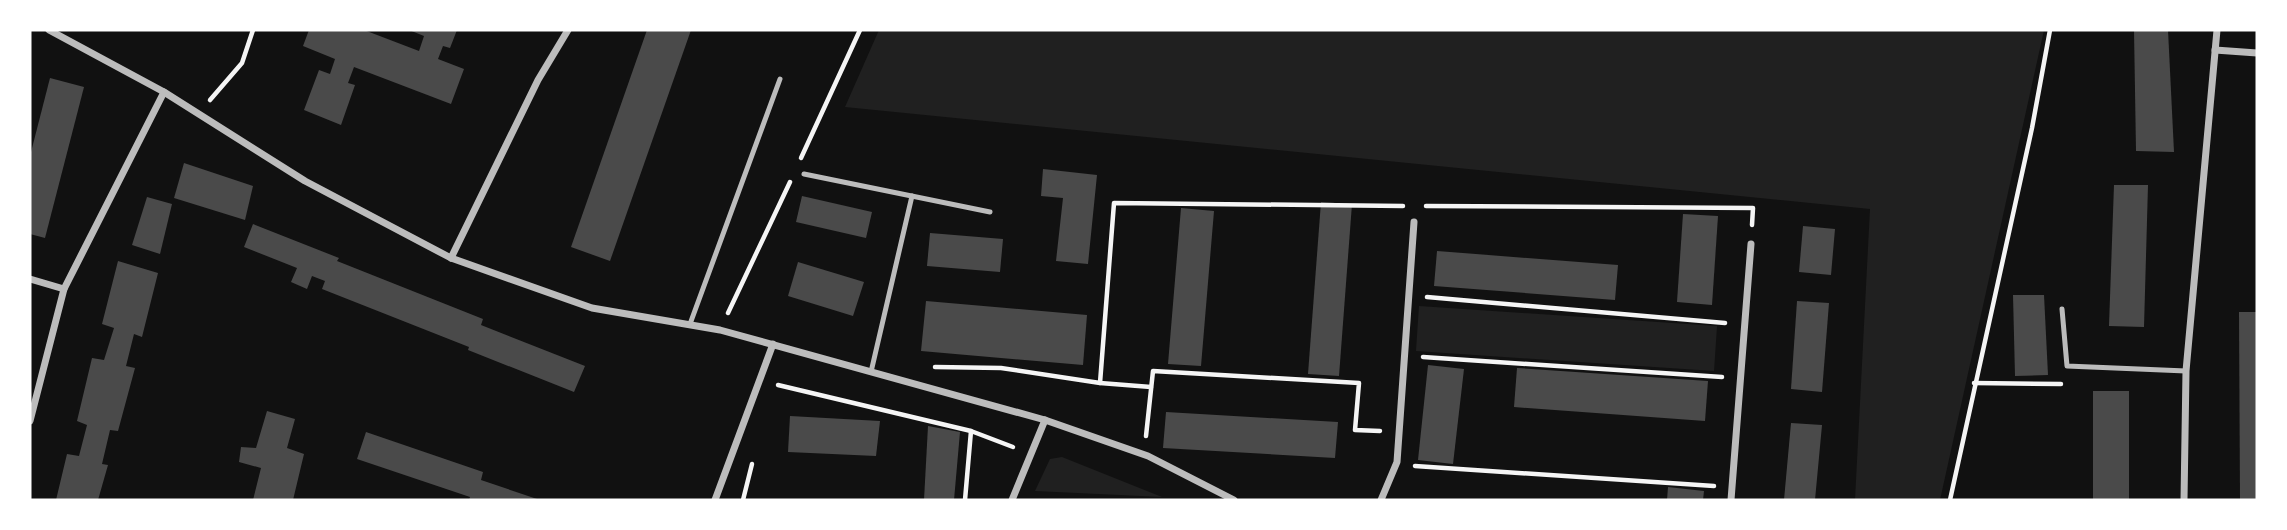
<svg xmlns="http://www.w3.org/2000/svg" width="2287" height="530" font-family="'Playfair Display',serif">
<rect width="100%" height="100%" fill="#111"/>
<g fill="#202020">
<polygon points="879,30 2044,30 1940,500 1855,500 1870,209 845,107"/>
<polygon points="1419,306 1717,326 1714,371 1416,351"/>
<polygon points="1062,457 1162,497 1035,491 1050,459"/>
</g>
<g fill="#4a4a4a">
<polygon points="309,30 364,30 419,51 424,36 409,30 457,30 450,48 443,46 438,59 464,69 451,104 354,67 348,83 355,85 341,125 304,110 319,70 330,74 335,59 303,46"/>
<polygon points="647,30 691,30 610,261 571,247"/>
<polygon points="2134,30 2168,30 2174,152 2136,151"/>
<polygon points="50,78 84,87 45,238 30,234 30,156"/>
<polygon points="184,163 253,186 245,220 174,198"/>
<polygon points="1043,169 1097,175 1088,264 1056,261 1063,198 1041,196"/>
<polygon points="2114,185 2148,185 2144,327 2109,326"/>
<polygon points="802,196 872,212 866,238 796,222"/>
<polygon points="147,197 172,204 160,254 132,245"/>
<polygon points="1321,202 1352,204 1339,376 1308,374"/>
<polygon points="1181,208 1214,211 1201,366 1168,364"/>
<polygon points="1683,214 1718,216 1712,305 1677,302"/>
<polygon points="253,224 339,258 337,261 483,319 481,325 585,366 574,392 468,350 469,347 322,289 325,281 312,276 307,289 291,282 297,268 244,247"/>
<polygon points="1803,226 1835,229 1831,275 1799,272"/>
<polygon points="930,233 1003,239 1000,272 927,266"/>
<polygon points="1437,251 1618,265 1615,300 1434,286"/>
<polygon points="118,261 158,273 142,337 134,334 126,366 135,368 118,431 110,430 102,464 108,465 98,500 56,500 67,454 79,456 87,425 77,421 92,358 104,360 114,328 102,324"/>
<polygon points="798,262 864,282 853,316 788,296"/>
<polygon points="2013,295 2044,295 2048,375 2015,376"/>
<polygon points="926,301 1087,315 1083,365 921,351"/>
<polygon points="1797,301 1829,303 1822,392 1791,389"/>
<polygon points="2239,312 2257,312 2257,500 2240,500"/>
<polygon points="1428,365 1464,369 1453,464 1418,460"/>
<polygon points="1517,368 1708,381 1705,421 1514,407"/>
<rect x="2093" y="391" width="36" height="109"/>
<polygon points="267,411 295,419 287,448 304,454 293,500 253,500 261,468 239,462 241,447 256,448"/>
<polygon points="1166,412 1338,422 1335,458 1163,448"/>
<polygon points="790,416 880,421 876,456 788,452"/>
<polygon points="1791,423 1822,425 1815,500 1784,500"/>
<polygon points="928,426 960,432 954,500 924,500"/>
<polygon points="366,432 483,472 481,480 540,500 469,500 470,497 357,459"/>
<polygon points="1668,487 1704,491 1703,500 1667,500"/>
</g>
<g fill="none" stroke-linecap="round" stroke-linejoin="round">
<g stroke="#f5f5f5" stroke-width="4.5">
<polyline points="210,100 242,63 253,30"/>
<polyline points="801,158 860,30"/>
<polyline points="1426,206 1753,208 1752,225"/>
<polyline points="1427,297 1725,323"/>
<polyline points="728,313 790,182"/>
<polyline points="1423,357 1722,377"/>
<polyline points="935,367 1001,368 1100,383 1114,203 1403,206"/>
<polyline points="1100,383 1151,387"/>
<polyline points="1974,383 2061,384"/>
<polyline points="778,385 971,431 1013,447"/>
<polyline points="1146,436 1153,371 1359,383 1355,430 1380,431"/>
<polyline points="1415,466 1714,486"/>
<polyline points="743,500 752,464"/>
<polyline points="965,500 971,431"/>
<polyline points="1950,500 2032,128 2050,30"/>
</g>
<g stroke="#bcbcbc" stroke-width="5">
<polyline points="804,174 990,212"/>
<polyline points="2062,309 2067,366 2186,371"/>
<polyline points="690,324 780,79"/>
<polyline points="871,372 912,196"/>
</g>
<g stroke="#bcbcbc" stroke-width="7">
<polyline points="49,30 164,92 305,181 451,258 592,308 720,330 1045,420 1148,456 1234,500"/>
<polyline points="2215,50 2257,53"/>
<polyline points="451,258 538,80 568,30"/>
<polyline points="30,279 64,289"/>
<polyline points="30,421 64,289 164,92"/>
<polyline points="715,500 773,344"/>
<polyline points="1012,500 1045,420"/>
<polyline points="1381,500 1397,462 1414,222"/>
<polyline points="1731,500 1751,244"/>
<polyline points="2184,500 2186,371 2217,30"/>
</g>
</g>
<rect width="2287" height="530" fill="none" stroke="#ffffff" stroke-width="63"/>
</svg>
